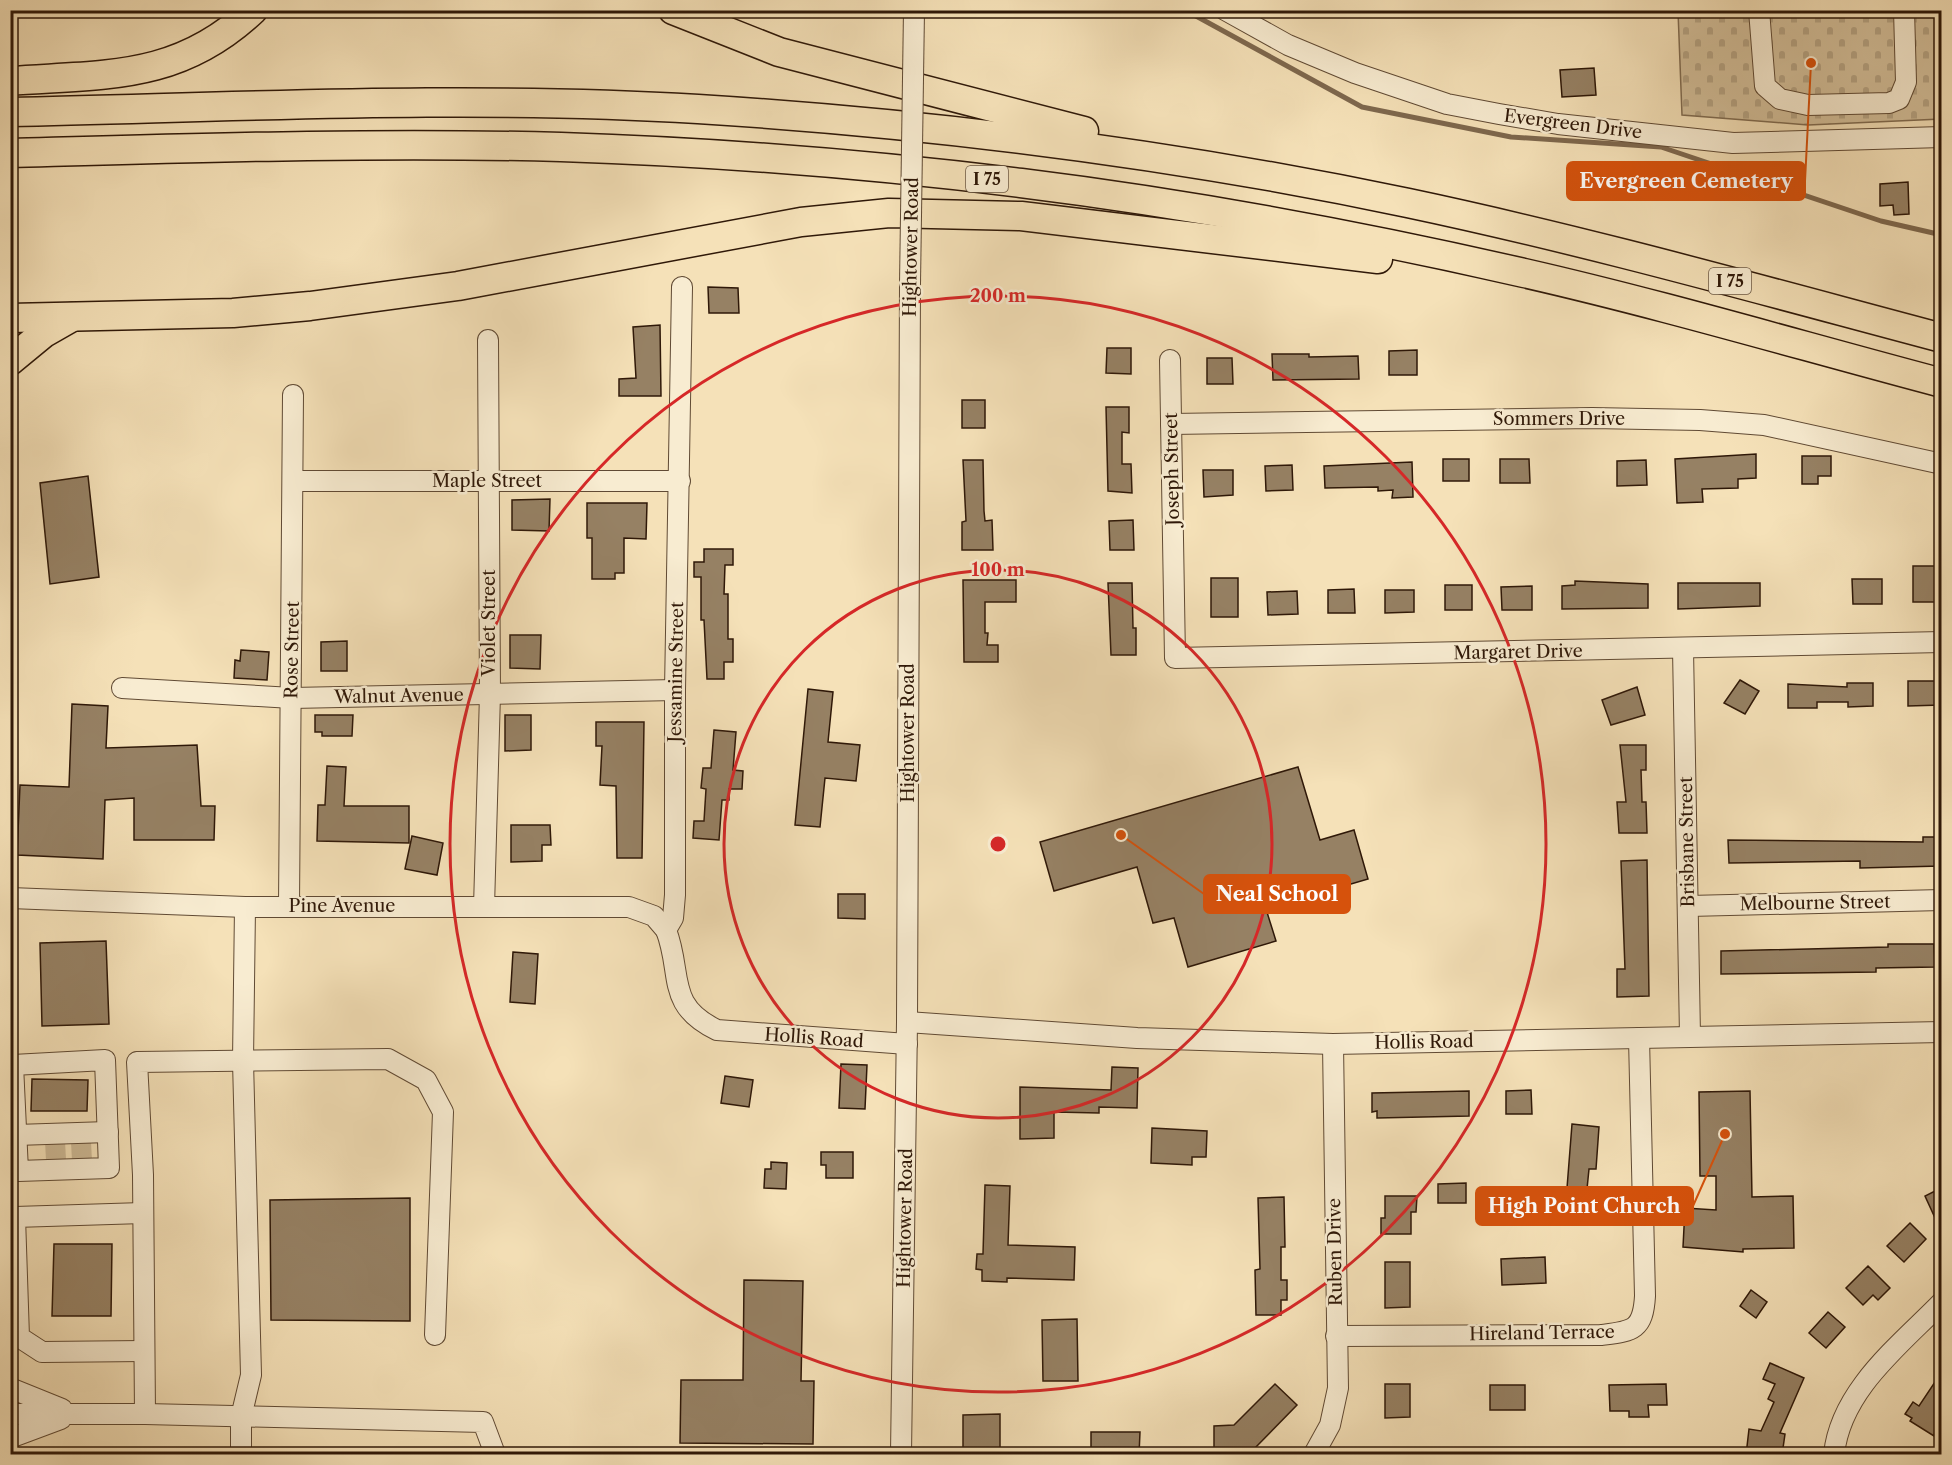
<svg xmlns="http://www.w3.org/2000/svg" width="1952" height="1465" font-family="'Libre Caslon Text',serif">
<defs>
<pattern id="cemetery-stones" width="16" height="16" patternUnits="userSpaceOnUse" patternTransform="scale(1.5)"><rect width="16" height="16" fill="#d3bf9a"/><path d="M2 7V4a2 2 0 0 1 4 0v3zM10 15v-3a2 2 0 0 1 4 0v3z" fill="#b5a383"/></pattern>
</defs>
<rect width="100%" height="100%" fill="#f5e1b8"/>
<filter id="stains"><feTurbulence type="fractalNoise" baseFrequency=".00333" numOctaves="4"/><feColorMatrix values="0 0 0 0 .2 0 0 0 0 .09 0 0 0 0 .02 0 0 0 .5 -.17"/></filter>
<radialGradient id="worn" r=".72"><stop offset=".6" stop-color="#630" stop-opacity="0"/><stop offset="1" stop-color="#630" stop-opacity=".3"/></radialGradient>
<polygon fill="url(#cemetery-stones)" stroke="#816c51" stroke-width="1.5" points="1678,11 1941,11 1941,119 1808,125 1682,115"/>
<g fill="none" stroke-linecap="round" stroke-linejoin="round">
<polyline stroke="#7e684e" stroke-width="5" points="1185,10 1362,107 1511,137 1661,147 1881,221 1942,235"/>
</g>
<g fill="#968164" stroke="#2f1808" stroke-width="1.5">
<polygon points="1594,68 1596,95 1562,97 1560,70"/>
<polygon points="1908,182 1909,214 1894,215 1893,205 1880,206 1880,184"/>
<polygon points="708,287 738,288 739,313 709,313"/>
<polygon points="660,325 661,396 619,396 619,379 636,378 633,327"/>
<polygon points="1107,348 1131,348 1131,374 1106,373"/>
<polygon points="1417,350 1417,375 1389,375 1389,351"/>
<polygon points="1272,354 1309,354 1309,357 1358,356 1359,379 1273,380"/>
<polygon points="1207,358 1232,358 1233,384 1207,384"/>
<rect x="962" y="400" width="23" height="28"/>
<polygon points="1106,407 1129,407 1129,433 1122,432 1122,464 1131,464 1132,493 1108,491"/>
<polygon points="1756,454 1756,478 1738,479 1738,488 1702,489 1703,502 1677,503 1675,459"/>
<polygon points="1802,456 1831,456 1831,476 1818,476 1818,484 1802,484"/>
<rect x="1443" y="459" width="26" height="22"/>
<polygon points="1500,459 1529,459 1530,483 1500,483"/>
<polygon points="963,460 983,460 984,511 985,521 992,520 993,550 962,550 962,522 966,521"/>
<polygon points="1646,460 1647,485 1617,486 1617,461"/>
<polygon points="1412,462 1413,497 1392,498 1393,490 1378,491 1378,487 1325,488 1324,466"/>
<polygon points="1292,465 1293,490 1266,491 1265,466"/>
<polygon points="1203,470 1233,470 1233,495 1204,497"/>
<polygon points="88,476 99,577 50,584 40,483"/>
<polygon points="550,499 549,531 512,530 512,500"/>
<polygon points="587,503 647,503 646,539 624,538 624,573 615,573 615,579 592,579 592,538 587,538"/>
<polygon points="1133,520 1134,550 1110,550 1109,521"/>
<polygon points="704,549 733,549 733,565 725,565 724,594 728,594 728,639 733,639 733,662 724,662 724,679 707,679 704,620 701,620 701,577 694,577 694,562 704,562"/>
<rect x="1913" y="566" width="26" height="36"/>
<rect x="1211" y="578" width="27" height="39"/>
<polygon points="1852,579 1882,579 1882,604 1853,604"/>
<polygon points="963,580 1016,580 1016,602 985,602 985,633 988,633 987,645 998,645 998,662 964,662"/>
<polygon points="1575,581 1648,584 1648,608 1562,609 1562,586 1575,585"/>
<polygon points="1108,583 1132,583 1133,628 1136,628 1136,655 1111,655"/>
<polygon points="1678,583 1760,583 1760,606 1678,609"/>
<rect x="1445" y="585" width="27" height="25"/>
<polygon points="1532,586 1532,610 1502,610 1501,587"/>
<polygon points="1354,589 1355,613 1328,613 1328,590"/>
<polygon points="1385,590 1414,590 1414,612 1385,613"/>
<polygon points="1297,591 1298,614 1268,615 1267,592"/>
<polygon points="510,635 541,635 540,669 510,668"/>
<polygon points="347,641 347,671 321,671 321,642"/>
<polygon points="241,650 269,652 267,680 234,678 235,660 240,661"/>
<polygon points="1740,680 1759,691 1745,714 1724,703"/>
<polygon points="1908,681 1940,681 1941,705 1908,706"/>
<polygon points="1847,683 1873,683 1873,706 1848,707 1848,702 1817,702 1817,708 1788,708 1788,684 1847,687"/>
<polygon points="1637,687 1645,715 1611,725 1602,700"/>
<polygon points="808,689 833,692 828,742 860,745 856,781 825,778 820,827 795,825"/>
<polygon points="72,704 108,706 106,748 197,745 201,806 215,806 214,840 134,840 134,798 105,800 103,859 17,855 20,785 69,787"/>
<polygon points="315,715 353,715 352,736 322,736 322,732 315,732"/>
<polygon points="505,715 531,715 531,750 505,751"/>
<polygon points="596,722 644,722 642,858 617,858 616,786 600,785 602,746 596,746"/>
<polygon points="714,730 736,732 733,770 743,771 742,789 729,789 729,800 722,800 719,840 693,838 694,821 704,821 706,789 701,788 703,768 711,768"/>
<polygon points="1620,745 1646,745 1646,770 1641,770 1642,802 1646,802 1647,833 1619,833 1617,802 1626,802"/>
<polygon points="327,766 346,767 344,806 409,806 409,843 317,841 318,805 325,805"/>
<polygon points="1298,767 1320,840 1354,830 1368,879 1266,909 1276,941 1188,967 1174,918 1153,923 1137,867 1054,891 1040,842"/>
<polygon points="511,825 550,825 551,845 542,845 542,861 511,862"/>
<polygon points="412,836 443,843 437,875 405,869"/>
<polygon points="1923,837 1941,837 1941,866 1860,868 1860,861 1729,863 1728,840 1923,842"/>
<polygon points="1647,860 1649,996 1617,997 1617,969 1625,969 1621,861"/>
<polygon points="838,894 865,894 865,919 838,918"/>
<polygon points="106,941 109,1024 42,1026 40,943"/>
<polygon points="1888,944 1934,944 1935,967 1876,968 1876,972 1721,974 1721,951 1888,947"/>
<polygon points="513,952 538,954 535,1004 510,1002"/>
<polygon points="841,1064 867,1065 865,1109 839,1108"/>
<polygon points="1112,1067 1138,1068 1137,1108 1099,1107 1099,1113 1054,1112 1054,1138 1020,1139 1020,1087 1111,1090"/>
<polygon points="725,1076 753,1080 749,1107 721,1103"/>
<polygon points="32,1079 88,1080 87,1111 31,1111"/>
<polygon points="1531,1090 1532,1114 1506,1114 1506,1091"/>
<polygon points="1469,1091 1469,1116 1377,1118 1377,1111 1372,1112 1372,1093"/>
<polygon points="1750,1091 1752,1197 1793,1196 1794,1248 1743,1249 1743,1252 1683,1247 1685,1208 1716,1210 1716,1176 1700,1176 1699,1092"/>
<polygon points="1572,1124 1599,1127 1596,1169 1589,1169 1587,1189 1567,1188"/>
<polygon points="1152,1128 1207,1131 1206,1157 1192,1157 1192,1165 1151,1163"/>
<polygon points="821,1152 853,1152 853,1178 826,1178 826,1165 821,1165"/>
<polygon points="771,1162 787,1163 786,1189 764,1188 765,1169 771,1169"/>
<polygon points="1466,1183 1466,1203 1438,1203 1438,1184"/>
<polygon points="985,1185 1010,1186 1008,1245 1075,1247 1074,1280 1007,1278 1007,1282 982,1281 982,1270 976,1269 977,1254 983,1254"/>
<polygon points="1941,1188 1941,1231 1925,1196"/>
<polygon points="1385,1196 1417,1196 1416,1212 1411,1212 1411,1234 1381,1234 1381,1218 1385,1218"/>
<polygon points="1284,1197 1285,1247 1281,1247 1281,1280 1287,1280 1287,1300 1281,1300 1281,1315 1256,1315 1255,1270 1260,1269 1258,1198"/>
<polygon points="410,1198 410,1321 271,1320 270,1200"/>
<polygon points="1910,1223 1926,1239 1904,1262 1887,1246"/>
<polygon points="54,1244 112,1244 111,1316 52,1316"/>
<polygon points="1545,1257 1546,1283 1502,1285 1501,1259"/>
<polygon points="1385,1262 1410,1262 1410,1307 1385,1308"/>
<polygon points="1868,1266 1890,1288 1878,1300 1873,1295 1863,1305 1846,1288"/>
<polygon points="744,1280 803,1281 801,1381 814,1381 813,1444 680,1443 681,1380 743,1380"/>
<polygon points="1751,1290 1767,1302 1756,1318 1740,1306"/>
<polygon points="1828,1312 1845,1327 1826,1348 1809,1333"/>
<polygon points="1077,1319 1078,1381 1043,1381 1042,1320"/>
<polygon points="1770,1363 1804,1378 1780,1433 1785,1434 1782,1455 1746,1455 1749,1429 1761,1431 1774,1402 1768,1399 1775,1384 1763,1379"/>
<polygon points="1941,1373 1941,1435 1935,1431 1934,1436 1910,1421 1912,1418 1905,1414 1913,1402 1919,1406"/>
<polygon points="1275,1384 1297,1405 1254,1449 1214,1450 1214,1426 1234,1425"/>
<polygon points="1385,1384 1410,1384 1410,1417 1385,1418"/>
<polygon points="1666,1384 1667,1405 1648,1405 1649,1417 1629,1417 1629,1411 1610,1411 1609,1385"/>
<rect x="1490" y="1385" width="35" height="25"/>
<polygon points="1000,1414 1000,1451 963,1451 963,1415"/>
<polygon points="1091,1432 1140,1432 1139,1455 1091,1455"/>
</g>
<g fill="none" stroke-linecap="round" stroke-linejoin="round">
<g stroke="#cdb995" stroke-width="20" stroke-dasharray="20 10" stroke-linecap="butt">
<polyline points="55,1141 56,1160"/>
<polyline points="81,1142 82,1161"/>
</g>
<defs>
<g id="minor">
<polyline points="1225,10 1288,45 1355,73 1447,104 1499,114 1558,124 1733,143 1942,137"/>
<polyline points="1759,10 1765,86 1780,99 1808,105 1889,103 1899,99 1906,82 1904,10"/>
<path d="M682,287L675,690V895L673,918L666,930C683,974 665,1005 717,1030L907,1044"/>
<polyline points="1170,360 1175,658 1942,642"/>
<polyline points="1171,424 1592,418 1700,420 1764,425 1942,464"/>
<polyline points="294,481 680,481"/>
<polyline points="1683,649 1690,1036"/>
<polyline points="122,688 292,698 675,690"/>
<polyline points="10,898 245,907 629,907 654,916 666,930"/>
<polyline points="289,906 293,395"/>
<polyline points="1689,906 1942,900"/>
<polyline points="484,907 490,694 488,340"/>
<polyline points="907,1022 1137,1038 1333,1044 1942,1032"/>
<polygon points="105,1060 109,1168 18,1171 13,1065"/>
<polyline points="16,1135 108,1132"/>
<polyline points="143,1213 15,1217 19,1337 42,1352 144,1351"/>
<path d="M1336,1336L1601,1335C1632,1331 1643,1331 1645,1296L1639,1038"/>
<polyline points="10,1388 62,1409"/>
<polyline points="10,1414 145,1414 483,1422 495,1454"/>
<polyline points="145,1414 143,1175 137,1062 388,1059 426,1080 443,1112 435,1335"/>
<polyline points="10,1438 61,1419"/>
<polyline points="241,1454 241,1417 251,1375 243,1061 245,907"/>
<polyline points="901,1454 907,1022 910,284"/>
<polyline points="1314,1454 1330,1425 1338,1388 1333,1044"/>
<path d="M1834,1454C1841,1390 1899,1346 1942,1302"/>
</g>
<g id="highway">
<polyline points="673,10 779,52 1084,131"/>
<path d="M10,81C105,74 178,81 253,10"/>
<path d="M10,112C239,107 469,95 698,109C936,124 1175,154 1408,203C1588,241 1765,291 1942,338"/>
<path d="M10,153C193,148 378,142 561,147C714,152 868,164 1021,183C1190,204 1358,235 1524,273C1664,305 1802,346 1942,383"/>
<polyline points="10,318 233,313 310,306 458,286 801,222 889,213 1021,216 1378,259"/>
<polyline points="10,361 44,333 72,317"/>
</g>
</defs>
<use href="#minor" stroke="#604a34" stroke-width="22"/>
<use href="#highway" stroke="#2f1808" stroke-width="31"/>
<use href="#minor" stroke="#f8ecd1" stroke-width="20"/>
<use href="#highway" stroke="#f5e1b8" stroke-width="28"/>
<defs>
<polyline id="minor-bridge" points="910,284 914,10"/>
</defs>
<use href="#minor-bridge" stroke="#604a34" stroke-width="22" stroke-linecap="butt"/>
<use href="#minor-bridge" stroke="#f8ecd1" stroke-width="20"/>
</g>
<g fill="none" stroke="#d62828" stroke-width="3">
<circle cx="998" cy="844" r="274"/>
<circle cx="998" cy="844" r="548"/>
</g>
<g text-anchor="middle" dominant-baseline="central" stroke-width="5" stroke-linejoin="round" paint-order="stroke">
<g fill="#f8ecd1" stroke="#6b5844" stroke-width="1.5">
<rect x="966" y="166" width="42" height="26" rx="4.5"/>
<rect x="1709" y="268" width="42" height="26" rx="4.5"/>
</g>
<g font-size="16" font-weight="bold" fill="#2f1808">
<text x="987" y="179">I 75</text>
<text x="1730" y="281">I 75</text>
</g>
<g font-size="18" fill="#2f1808" stroke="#f8ecd1">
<text transform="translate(1573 124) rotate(7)">Evergreen Drive</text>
<text transform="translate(911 247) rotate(-89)">Hightower Road</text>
<text x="1559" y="419">Sommers Drive</text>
<text transform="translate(1172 469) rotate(-91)">Joseph Street</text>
<text x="487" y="481">Maple Street</text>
<text transform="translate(489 623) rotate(-90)">Violet Street</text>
<text transform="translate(292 650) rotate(-89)">Rose Street</text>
<text transform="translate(1518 652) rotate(-1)">Margaret Drive</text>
<text transform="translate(676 672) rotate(-89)">Jessamine Street</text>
<text transform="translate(399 696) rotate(-1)">Walnut Avenue</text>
<text transform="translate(908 733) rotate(-90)">Hightower Road</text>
<text transform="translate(1687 842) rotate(-91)">Brisbane Street</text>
<text transform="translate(1815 903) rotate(-1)">Melbourne Street</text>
<text x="342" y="906">Pine Avenue</text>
<text transform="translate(814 1038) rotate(4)">Hollis Road</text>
<text transform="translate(1424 1042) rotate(-1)">Hollis Road</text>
<text transform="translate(905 1218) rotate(-89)">Hightower Road</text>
<text transform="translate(1335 1252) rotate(-91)">Ruben Drive</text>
<text transform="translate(1542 1333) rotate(-1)">Hireland Terrace</text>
</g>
</g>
<circle cx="998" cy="844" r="9" fill="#d62828" stroke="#f8ecd1" stroke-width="3"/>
<g font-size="18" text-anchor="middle" font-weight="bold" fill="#d62828" stroke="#f8ecd1" stroke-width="5" stroke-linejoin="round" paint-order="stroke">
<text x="998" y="302">200 m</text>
<text x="998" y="576">100 m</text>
</g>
<path fill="none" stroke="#d6520c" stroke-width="2" d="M1811 63L1805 181M1121 835L1204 894M1725 1134L1693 1206"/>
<g fill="#d6520c" stroke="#f8ecd1" stroke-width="2">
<circle cx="1811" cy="63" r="6"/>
<circle cx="1121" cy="835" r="6"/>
<circle cx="1725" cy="1134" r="6"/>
</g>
<g fill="#d6520c" stroke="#d6520c" stroke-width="2">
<rect x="1567" y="162" width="238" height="38" rx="6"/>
<rect x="1204" y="875" width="146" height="38" rx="6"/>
<rect x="1476" y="1187" width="217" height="38" rx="6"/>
</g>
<g font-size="20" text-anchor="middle" font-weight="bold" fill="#fff">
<text x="1686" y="188">Evergreen Cemetery</text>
<text x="1277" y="901">Neal School</text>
<text x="1584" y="1213">High Point Church</text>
</g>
<rect width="1952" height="1465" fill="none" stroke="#f5e1b8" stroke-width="36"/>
<rect x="12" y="12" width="1928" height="1441" fill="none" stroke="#2f1808" stroke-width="3"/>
<rect x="18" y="18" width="1916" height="1429" fill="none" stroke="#2f1808" stroke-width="1.5"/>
<rect width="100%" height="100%" filter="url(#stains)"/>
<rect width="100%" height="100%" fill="url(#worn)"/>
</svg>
